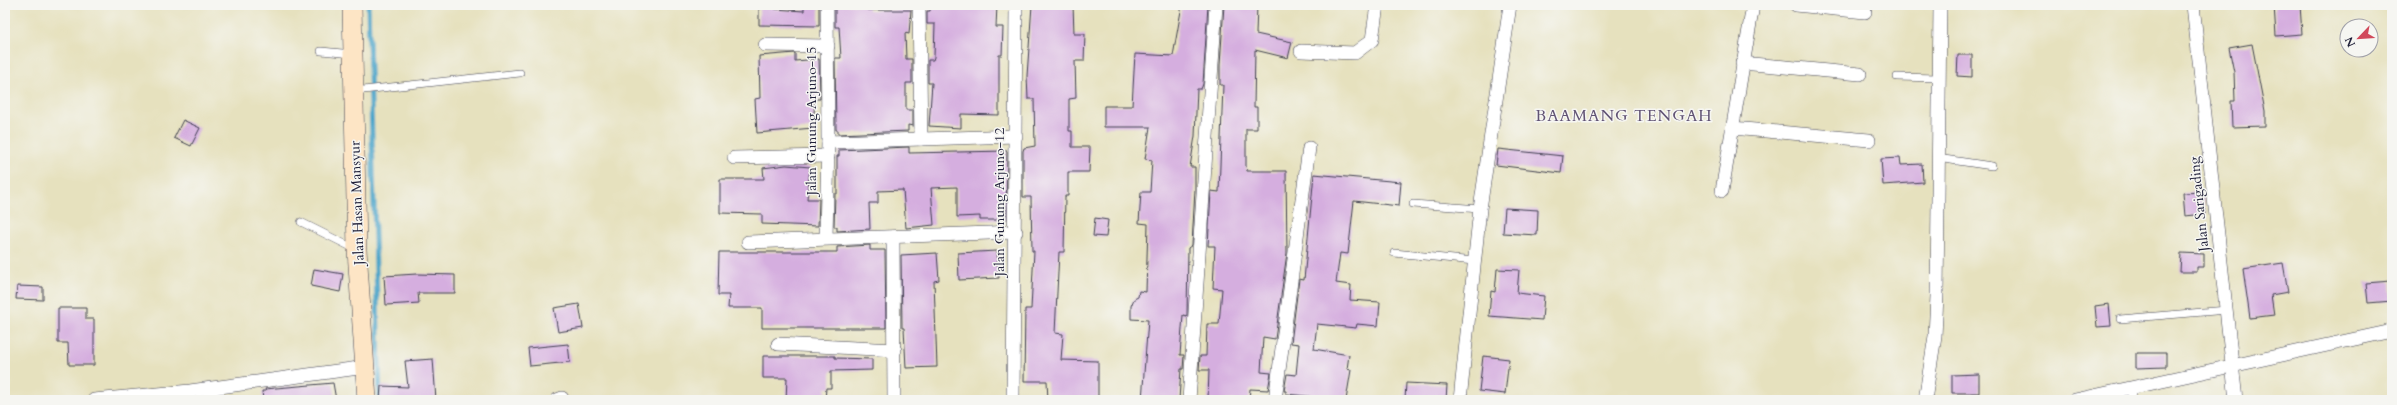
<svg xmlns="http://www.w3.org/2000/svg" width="2397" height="405" font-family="Cardo,serif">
<rect width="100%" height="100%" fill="#f6f6f2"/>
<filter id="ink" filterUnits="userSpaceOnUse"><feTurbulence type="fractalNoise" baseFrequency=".025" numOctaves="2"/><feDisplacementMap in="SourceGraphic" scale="8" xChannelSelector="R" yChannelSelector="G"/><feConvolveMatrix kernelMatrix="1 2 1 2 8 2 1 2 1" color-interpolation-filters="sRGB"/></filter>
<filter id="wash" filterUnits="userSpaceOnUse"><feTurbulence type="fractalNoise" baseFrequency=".012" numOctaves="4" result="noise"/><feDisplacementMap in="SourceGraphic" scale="16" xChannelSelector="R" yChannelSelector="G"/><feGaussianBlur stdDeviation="0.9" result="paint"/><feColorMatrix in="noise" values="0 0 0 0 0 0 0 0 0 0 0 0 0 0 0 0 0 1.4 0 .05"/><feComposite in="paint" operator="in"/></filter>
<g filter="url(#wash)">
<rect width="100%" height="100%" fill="#e6e1be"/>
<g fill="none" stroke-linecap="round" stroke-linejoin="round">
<polyline stroke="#4ca4c9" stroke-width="5" points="368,5 380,400"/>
</g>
<g id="blocks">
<g fill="#d5aedf">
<polygon points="759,5 775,5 775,9 804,11 804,5 819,5 819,26 759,25"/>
<polygon points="835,5 868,5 868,10 911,10 909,34 905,33 906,59 912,59 912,83 906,83 906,110 913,110 913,126 908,125 908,131 838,134 838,130 836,130 835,58 841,58 839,27 835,27"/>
<polygon points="931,5 977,7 977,5 997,5 996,27 1003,27 1002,55 999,55 999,115 961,114 961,128 929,126 932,83 928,83 928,60 933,60 934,57 935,24 927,24 927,11 930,11"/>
<polygon points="1032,5 1073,5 1074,34 1085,34 1084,61 1075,61 1076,98 1069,99 1069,131 1072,131 1072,147 1090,147 1089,172 1068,172 1068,196 1065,196 1064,252 1059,252 1055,333 1063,334 1061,360 1098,361 1098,400 1048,400 1047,381 1024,381 1025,309 1031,309 1034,251 1032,251 1031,197 1023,197 1023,151 1024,148 1035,146 1034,99 1028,99 1027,76"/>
<polygon points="1182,5 1208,5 1203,84 1201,89 1197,89 1195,136 1190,167 1195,167 1195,189 1192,245 1188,248 1187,316 1183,315 1180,355 1184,355 1183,369 1181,369 1179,400 1142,400 1148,320 1131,319 1131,306 1134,299 1138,297 1139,291 1146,292 1148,224 1139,223 1141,192 1150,192 1152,160 1145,159 1150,127 1104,127 1104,106 1132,106 1135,54 1173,56"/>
<polygon points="1224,5 1257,5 1256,34 1292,42 1288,58 1255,50 1254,107 1257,107 1257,129 1246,129 1246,166 1247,171 1286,171 1287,253 1275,339 1263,337 1261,372 1271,373 1268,390 1250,389 1249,400 1208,400 1209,370 1199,370 1200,356 1206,356 1207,324 1219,324 1222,289 1213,288 1215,246 1208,246 1211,191 1219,192 1223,85 1220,85 1220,65"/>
<polygon points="2274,5 2300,5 2302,34 2276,36"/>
<polygon points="2252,44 2265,111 2265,126 2232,127 2231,101 2235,101 2234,72 2229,48"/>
<polygon points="795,53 795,61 819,59 820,99 815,99 813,128 757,133 755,99 760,98 759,56"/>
<polygon points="1958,55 1972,55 1972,77 1957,76"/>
<polygon points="183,120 200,128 191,146 174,138"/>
<polygon points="909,147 909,153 1007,151 1006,220 980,220 980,216 957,217 957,187 931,188 934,225 906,228 903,190 878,191 878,203 869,203 870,229 837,231 837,227 834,227 835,194 837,194 837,156 839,156 839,150"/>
<polygon points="1498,149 1563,156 1561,173 1496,165"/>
<polygon points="1900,158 1901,165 1922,164 1923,182 1883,185 1881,159"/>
<polygon points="786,165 810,167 807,199 819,199 818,226 762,224 762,214 720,213 720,179 764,179 763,168"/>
<polygon points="1314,174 1401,182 1399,206 1354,201 1348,254 1340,253 1336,283 1351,285 1350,300 1380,302 1378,326 1357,324 1356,328 1317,324 1314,349 1349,355 1347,369 1351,370 1346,400 1286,394 1286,391 1284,391 1287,374 1296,375 1299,344 1291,343 1299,279 1304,280"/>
<polygon points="2203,192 2205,214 2185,216 2183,193"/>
<polygon points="1505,208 1538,210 1537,235 1503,233"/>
<polygon points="1095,218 1108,220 1106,237 1093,236"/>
<polygon points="870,245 870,250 885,250 886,328 762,328 762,308 728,308 729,295 718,295 719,252 837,252 837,247"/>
<polygon points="997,251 999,278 959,280 958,253"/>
<polygon points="937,253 939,280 934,281 937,367 906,368 904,328 902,328 901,255"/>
<polygon points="2181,253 2204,254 2204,267 2197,267 2197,272 2180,272"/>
<polygon points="2283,263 2288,292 2271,295 2274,315 2250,318 2243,269"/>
<polygon points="314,269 343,274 340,292 311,286"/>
<polygon points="1497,269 1519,270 1517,293 1544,296 1542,320 1489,316 1491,291 1495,292"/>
<polygon points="417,274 455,275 455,293 418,293 419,303 386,305 384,276"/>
<polygon points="2391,281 2392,301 2368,303 2366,283"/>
<polygon points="17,286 43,287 43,300 16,299"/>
<polygon points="579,304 583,328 558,332 554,308"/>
<polygon points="2109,304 2111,326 2097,327 2095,306"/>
<polygon points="58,308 86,308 86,319 94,319 94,365 69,365 68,343 58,343"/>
<polygon points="568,344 570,362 530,366 528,348"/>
<polygon points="2136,353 2166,353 2166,367 2136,368"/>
<polygon points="763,356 835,356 835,358 872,359 872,370 831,371 831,388 826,388 825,400 786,400 787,378 763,378"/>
<polygon points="1483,356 1509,359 1505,394 1479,391"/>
<polygon points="433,359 436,400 380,400 381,386 408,387 405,361"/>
<polygon points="1979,374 1979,393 1952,393 1952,375"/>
<polygon points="333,383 336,400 263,400 262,391 266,391 265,389"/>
<polygon points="1406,383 1447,385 1446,400 1405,400"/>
</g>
</g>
</g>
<g filter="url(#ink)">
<use href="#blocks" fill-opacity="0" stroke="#3f3f4f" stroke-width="1"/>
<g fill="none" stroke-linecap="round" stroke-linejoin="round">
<defs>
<g id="lane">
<polyline points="321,51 353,54"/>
<polyline points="1897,77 1938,78"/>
<polyline points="354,91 520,73"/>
<polyline points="1937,158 1992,166"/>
<polyline points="1413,204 1480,209"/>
<polyline points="301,222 355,249"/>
<polyline points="1394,253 1474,261"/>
<polyline points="2120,319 2227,310"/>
<polyline points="2131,400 2132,388"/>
</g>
<g id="street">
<polyline points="919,5 921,139"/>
<polyline points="1796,5 1865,12"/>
<polyline points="2193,5 2236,400"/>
<polyline points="765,45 828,46"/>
<polyline points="1301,51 1355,53 1372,40 1377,5"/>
<polyline points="1742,63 1860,74"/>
<polyline points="1732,128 1869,140"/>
<polyline points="828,142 1016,136"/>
<polyline points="734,158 828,156"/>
<polyline points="1722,191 1753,5"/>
<polyline points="893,237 894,400"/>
<polyline points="826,238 828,142 827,5"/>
<polyline points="748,242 1016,232"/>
<polyline points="778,344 895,350"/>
<polyline points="94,400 190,391 366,367"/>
<polyline points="557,400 562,398"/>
<polyline points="1013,400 1016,5"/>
<polyline points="1189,400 1216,5"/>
<polyline points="1275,400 1309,148"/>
<polyline points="1460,400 1480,209 1510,5"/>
<polyline points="1925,400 1935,336 1937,296 1940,5"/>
<polyline points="2075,400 2392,331"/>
</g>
<polyline id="secondary" points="352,5 357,250 367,400"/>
</defs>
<use href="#lane" stroke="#3f3f4f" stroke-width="8"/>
<use href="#street" stroke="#3f3f4f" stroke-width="14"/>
<use href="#secondary" stroke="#3f3f4f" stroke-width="20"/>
<use href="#lane" stroke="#fff" stroke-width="7"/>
<use href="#street" stroke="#fff" stroke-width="13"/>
<use href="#secondary" stroke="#fde5c5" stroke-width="19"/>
</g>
</g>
<g text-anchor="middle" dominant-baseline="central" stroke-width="3" stroke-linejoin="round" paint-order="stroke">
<g font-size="14" fill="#22223b" stroke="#f6f6f2">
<text transform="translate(811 121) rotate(-90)">Jalan Gunung Arjuno-15</text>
<text transform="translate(999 202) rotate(-90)">Jalan Gunung Arjuno-12</text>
<text transform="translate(357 203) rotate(-92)">Jalan Hasan Mansyur</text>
<text transform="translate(2199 204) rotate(-96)">Jalan Sarigading</text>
</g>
<g font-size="16" letter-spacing="1" fill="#615374" stroke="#f6f6f2">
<text x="1624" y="116">BAAMANG TENGAH</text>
</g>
</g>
<rect width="2397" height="405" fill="none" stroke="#f6f6f2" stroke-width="20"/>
<g transform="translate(2359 38) rotate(245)"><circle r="19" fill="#f6f6f2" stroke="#a1a1a9"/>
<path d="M0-3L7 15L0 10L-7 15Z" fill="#d1495b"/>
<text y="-6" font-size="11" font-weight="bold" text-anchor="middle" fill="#22223b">N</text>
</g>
</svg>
